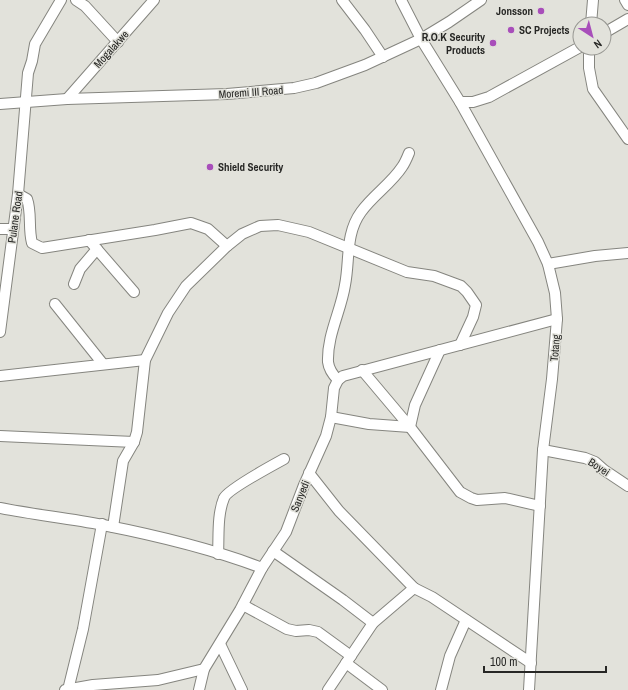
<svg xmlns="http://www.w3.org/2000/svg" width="628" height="690" font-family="'Archivo Narrow',sans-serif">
<rect width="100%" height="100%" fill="#e2e2db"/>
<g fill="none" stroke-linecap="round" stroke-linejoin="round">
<defs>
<g id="minor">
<polyline points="76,0 85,6 118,42"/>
<polyline points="342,0 365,30 383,57"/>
<polyline points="401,0 421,39 460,102 538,242 548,264 555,293 557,319 552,379 543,450 529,690"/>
<polyline points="625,0 628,5"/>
<polyline points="591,24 593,0"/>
<polyline points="604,33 628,19"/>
<polyline points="589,48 589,68 593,89 628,139"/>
<polyline points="67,99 154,0"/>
<polyline points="460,102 473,102 489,97 580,47"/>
<polyline points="0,104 67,99 227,94 294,88 316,83 365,65 421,39 449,22 481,0"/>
<path d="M18,194L27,199C32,213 28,228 32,243L42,248L155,230L191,223L208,229L227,246"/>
<polyline points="0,229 13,229"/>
<polyline points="89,240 134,292"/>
<polyline points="548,264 595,256 628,253"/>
<polyline points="74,284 80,269 97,249"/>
<polyline points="55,304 103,364"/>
<polyline points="0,332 18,194 28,73 32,61 35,44 61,0"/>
<polyline points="362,370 410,427 460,492 471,498 477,500 505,498 540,506"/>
<polyline points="0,376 145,360"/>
<path d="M338,380C333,375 329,370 328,362C327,335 341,311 345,285C350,260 345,234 361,212C373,195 391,184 402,167C405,163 407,158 409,153"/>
<polyline points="331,417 369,424 410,427 415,405 440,350"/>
<polyline points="0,436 134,442"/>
<polyline points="543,450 585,458 595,462 604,470 628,486"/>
<polyline points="309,473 339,511 414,588"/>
<path d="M0,508C34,515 69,518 103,525C154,535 213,549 262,568L286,532L304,485L326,436L331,417L334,388L338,380L343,376L557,319"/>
<polyline points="113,527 123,461 134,442 137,432 145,360 168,313 186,286 227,246 242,234 260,226 278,225 309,232 407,272 434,276 461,286 467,292 476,305 473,317 460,345"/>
<polyline points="273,551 343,600 373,623"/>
<path d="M218,554C219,536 217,515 224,498C227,490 273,465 284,459"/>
<polyline points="243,605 287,629 296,631 309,630 318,632 351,656"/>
<polyline points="220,644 242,690"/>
<polyline points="346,663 382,690"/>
<polyline points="65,690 93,685 158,680 204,669 240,610 262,568"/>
<polyline points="68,690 83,629 102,524"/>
<polyline points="199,690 204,669"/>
<polyline points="328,690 373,623 414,588 432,597 531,663"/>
<polyline points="441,690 450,656 466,620"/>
</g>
</defs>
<use href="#minor" stroke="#85857f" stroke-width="12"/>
<use href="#minor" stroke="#fff" stroke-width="10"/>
</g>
<g fill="#a84eba" stroke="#e2e2db" stroke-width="1.5">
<circle cx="541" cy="11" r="4"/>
<circle cx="511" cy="30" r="4"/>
<circle cx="493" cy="43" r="4"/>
<circle cx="210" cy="167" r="4"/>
</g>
<g text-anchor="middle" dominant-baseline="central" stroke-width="3" stroke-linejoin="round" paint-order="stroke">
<g font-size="11" font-weight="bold" fill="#272725" stroke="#e2e2db" text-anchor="end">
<text x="533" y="11">Jonsson</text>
<text x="519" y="30" text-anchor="start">SC Projects</text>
<text x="485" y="37">R.O.K Security<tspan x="485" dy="13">Products</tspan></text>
<text x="218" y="167" text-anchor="start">Shield Security</text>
</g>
<g font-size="11" fill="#272725" stroke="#e2e2db">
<text transform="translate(111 49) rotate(-48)">Mogalakwe</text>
<text transform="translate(251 92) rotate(-4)">Moremi III Road</text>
<text transform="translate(15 217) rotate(-82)">Pulane Road</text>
<text transform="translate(555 348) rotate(-85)">Totang</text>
<text transform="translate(599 467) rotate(33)">Boyei</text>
<text transform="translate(300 496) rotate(-68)">Sanyedi</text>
</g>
</g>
<g transform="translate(592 36) rotate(144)"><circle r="19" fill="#e2e2db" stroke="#979792"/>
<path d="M0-3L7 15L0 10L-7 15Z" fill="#a84eba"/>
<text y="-6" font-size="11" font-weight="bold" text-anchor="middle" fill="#272725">N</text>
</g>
<path d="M484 666v6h122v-6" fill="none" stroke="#272725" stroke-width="2"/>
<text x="490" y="666" font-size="12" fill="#272725" stroke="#e2e2db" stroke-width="3" paint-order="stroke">100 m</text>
</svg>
